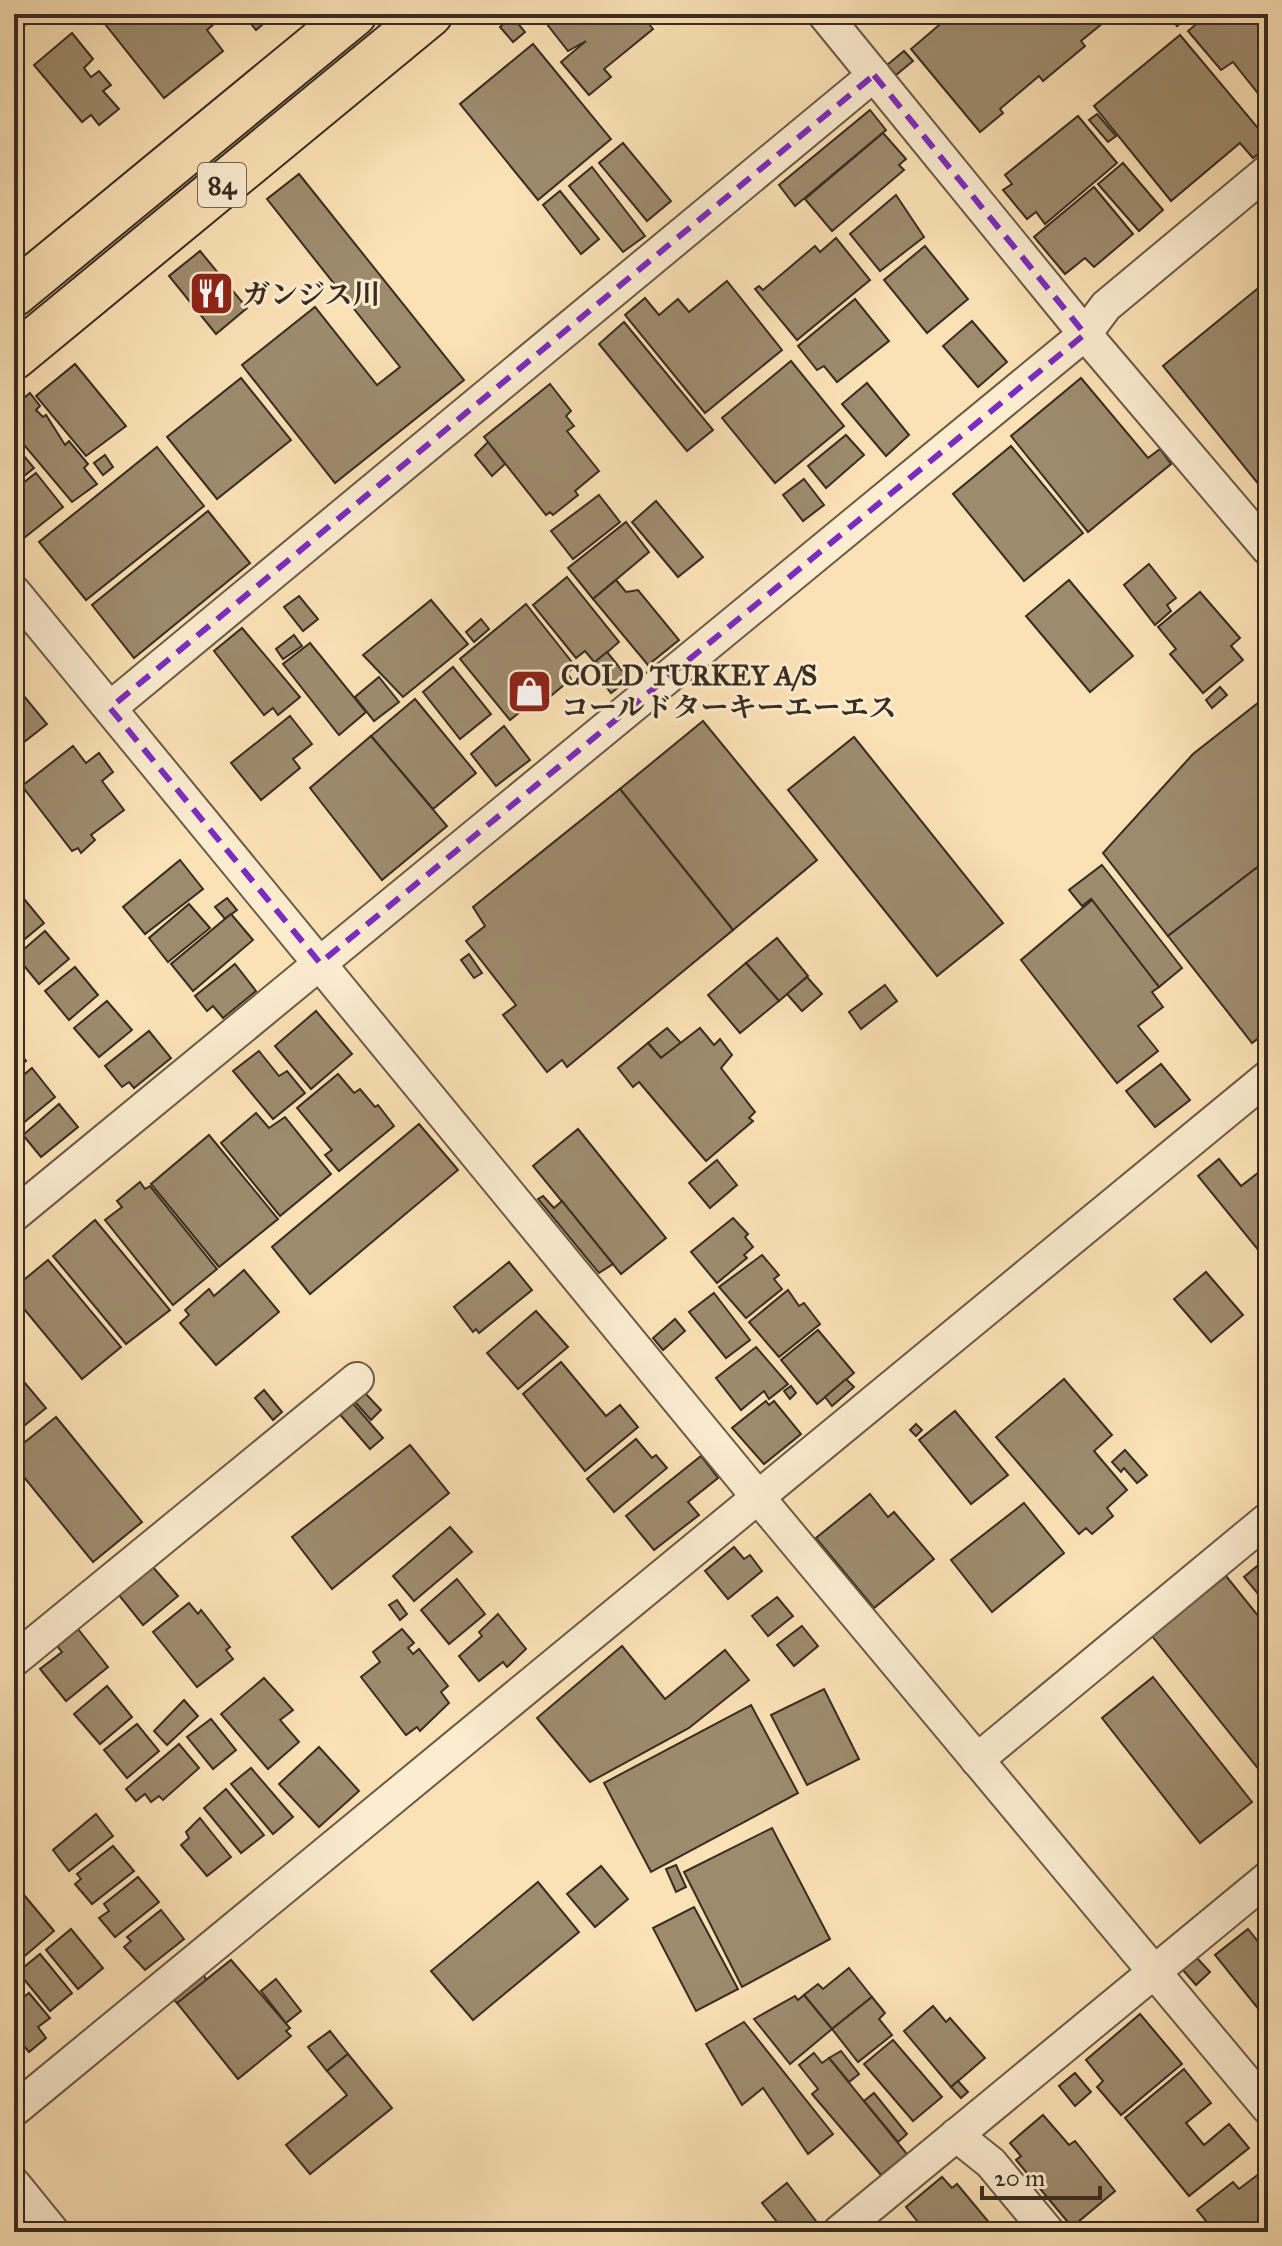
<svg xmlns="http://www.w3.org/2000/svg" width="1282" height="2246" font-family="'IM FELL Great Primer','Noto Serif JP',serif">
<rect width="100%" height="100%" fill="#fbe2b6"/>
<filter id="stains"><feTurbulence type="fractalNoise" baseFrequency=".0025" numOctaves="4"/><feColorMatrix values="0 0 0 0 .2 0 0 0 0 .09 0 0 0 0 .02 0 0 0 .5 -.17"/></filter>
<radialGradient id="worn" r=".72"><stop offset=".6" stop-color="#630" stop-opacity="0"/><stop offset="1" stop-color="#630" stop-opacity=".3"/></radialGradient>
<g fill="#9e8b6e" stroke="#392c21" stroke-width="2">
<polygon points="14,14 31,14 34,18 14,33"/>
<polygon points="97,14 217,14 221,18 207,30 223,51 164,98"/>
<polygon points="243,14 275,14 256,30"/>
<polygon points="539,14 641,14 653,29 604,69 611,77 589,95 561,62 586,41 568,51"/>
<polygon points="952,14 1114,14 1081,41 1085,46 1043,81 1039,76 1000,109 1003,113 980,132 911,49"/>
<polygon points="1167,14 1192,14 1177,26"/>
<polygon points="1208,14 1256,14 1268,29 1268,106 1233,62 1221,70 1188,31"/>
<polygon points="512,16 525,32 513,42 500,27"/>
<polygon points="72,33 93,59 84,68 91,77 99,71 111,85 103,91 119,109 99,125 91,115 82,122 34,65"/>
<polygon points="1180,35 1268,140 1268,146 1253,158 1240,143 1171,201 1094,106"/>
<polygon points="533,44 611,139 538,200 460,104"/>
<polygon points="904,51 913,61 896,75 887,65"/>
<polygon points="870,110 886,130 795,206 779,185"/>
<polygon points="1097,114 1116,136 1108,142 1089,120"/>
<polygon points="1078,116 1117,163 1045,224 1036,212 1027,219 1003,190 1012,184 1005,175"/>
<polygon points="883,133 906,159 899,165 904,170 832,231 805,199"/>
<polygon points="623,143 671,201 647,221 599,163"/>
<polygon points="1123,163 1163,210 1139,231 1098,184"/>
<polygon points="592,167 645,236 623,252 569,186"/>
<polygon points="299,174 464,380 335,483 242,365 315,307 377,385 400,367 267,199"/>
<polygon points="1094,187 1133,234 1094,267 1085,258 1065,274 1034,237"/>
<polygon points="560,191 599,239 581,254 543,205"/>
<polygon points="896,195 924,237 880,271 850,234"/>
<polygon points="836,238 870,280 797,340 755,289 759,286 763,290 815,246 820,252"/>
<polygon points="925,246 968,299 927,333 884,280"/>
<polygon points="200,251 247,308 216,334 169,276"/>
<polygon points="1268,280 1268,496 1163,366"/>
<polygon points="727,281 782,350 705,413 625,315 645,298 659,315 678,299 689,312"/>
<polygon points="855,299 889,341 837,382 824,366 817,370 798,346"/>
<polygon points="972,321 1007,362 978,387 943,346"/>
<polygon points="624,322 713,430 687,451 599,344"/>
<polygon points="791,361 844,426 775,483 722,418"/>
<polygon points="75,364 126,426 86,456 36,396"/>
<polygon points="241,378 291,440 217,499 167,437"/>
<polygon points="1081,378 1148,458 1160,449 1171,464 1088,532 1011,436"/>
<polygon points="867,383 909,435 886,456 842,404"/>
<polygon points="550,384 571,411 566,416 574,426 567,431 599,471 575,491 578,495 553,515 550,512 546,515 484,437"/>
<polygon points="30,393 40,406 36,410 43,417 46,415 65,445 69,441 88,464 84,468 97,484 72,502 14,433 14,406"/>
<polygon points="846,435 864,455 826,488 808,466"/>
<polygon points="488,442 505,464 492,476 475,455"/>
<polygon points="14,444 34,468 14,484"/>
<polygon points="1011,446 1083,533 1024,581 953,494"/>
<polygon points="157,447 204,506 86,600 39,542"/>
<polygon points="105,455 113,467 103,475 94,463"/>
<polygon points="36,473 63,507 14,546 14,490"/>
<polygon points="804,479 824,505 803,521 783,495"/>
<polygon points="599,495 620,522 573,559 551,531"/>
<polygon points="656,501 703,557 678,577 632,522"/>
<polygon points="208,511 250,563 134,658 92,605"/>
<polygon points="626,522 649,552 593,599 568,568"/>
<polygon points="1149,564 1176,598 1167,605 1171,611 1155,625 1124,585"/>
<polygon points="567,577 619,642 595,663 585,651 576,658 533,605"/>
<polygon points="616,580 626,592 638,590 679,640 648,665 593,599"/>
<polygon points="1069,580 1133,656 1090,692 1026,616"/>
<polygon points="1200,592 1240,638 1231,646 1243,660 1203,693 1170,654 1176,649 1158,627"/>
<polygon points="299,596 318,619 303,631 284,607"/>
<polygon points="431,600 468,644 403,697 363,655"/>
<polygon points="526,604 575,666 567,673 571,679 546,700 542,694 510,720 460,659"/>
<polygon points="481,619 489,629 474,642 466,632"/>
<polygon points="242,628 300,697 278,715 273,708 264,715 214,651"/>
<polygon points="294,635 302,646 283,659 276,649"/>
<polygon points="310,643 366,712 339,735 283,664"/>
<polygon points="607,652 629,679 611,693 590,666"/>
<polygon points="453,667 491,714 460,739 423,692"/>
<polygon points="379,677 399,702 374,721 355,697"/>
<polygon points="14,684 47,724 14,750"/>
<polygon points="1220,687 1227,695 1212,708 1206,700"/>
<polygon points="415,699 476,773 433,809 371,736"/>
<polygon points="1263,699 1268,706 1268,859 1168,936 1103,853 1193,754"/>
<polygon points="290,716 312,744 293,759 300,768 261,800 231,763"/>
<polygon points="703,721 817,860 733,930 620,789"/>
<polygon points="504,726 530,760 496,786 471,754"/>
<polygon points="371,736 447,826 382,880 310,788"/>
<polygon points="854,737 1003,923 937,976 788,790"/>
<polygon points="73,746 86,763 99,753 113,772 102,781 124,810 91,835 95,840 81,853 78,848 72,851 22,786"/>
<polygon points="620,789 733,930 567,1067 562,1060 547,1072 503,1015 516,1005 466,941 485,926 473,907"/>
<polygon points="1268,859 1268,1031 1252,1043 1168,936"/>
<polygon points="180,860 203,889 145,934 123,907"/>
<polygon points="1102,865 1182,968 1159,987 1091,899 1082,906 1069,890"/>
<polygon points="20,894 44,923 14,948 14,899"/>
<polygon points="227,898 237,910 225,919 215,907"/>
<polygon points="1092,900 1159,987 1152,992 1163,1007 1138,1026 1158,1051 1117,1083 1021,960"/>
<polygon points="189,904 210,928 168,962 149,938"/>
<polygon points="231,914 253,940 193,991 171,964"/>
<polygon points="45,931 69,959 39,984 16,956"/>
<polygon points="777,938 808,976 779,1001 746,963"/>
<polygon points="469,954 482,973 474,978 461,960"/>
<polygon points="746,963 779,1001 740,1033 708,995"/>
<polygon points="235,964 256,991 223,1018 213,1006 207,1011 195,996"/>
<polygon points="75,967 98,995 69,1020 45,991"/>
<polygon points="807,977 822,994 802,1011 787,994"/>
<polygon points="885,985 897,1001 861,1029 849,1012"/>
<polygon points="107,1001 132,1030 99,1057 74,1028"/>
<polygon points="316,1011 352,1054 311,1089 275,1046"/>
<polygon points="667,1028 681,1043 661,1058 648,1043"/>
<polygon points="700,1028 714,1045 720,1039 732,1055 721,1068 755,1112 749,1118 753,1121 706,1161 639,1082 633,1087 618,1068 648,1043 661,1058"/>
<polygon points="149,1031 171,1058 134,1088 129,1082 122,1087 105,1066"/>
<polygon points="14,1047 26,1061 14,1071"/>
<polygon points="259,1051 279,1076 287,1071 305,1093 273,1119 233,1071"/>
<polygon points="1161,1064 1190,1100 1155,1127 1126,1091"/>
<polygon points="32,1068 55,1097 16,1129 14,1083"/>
<polygon points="338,1074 354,1093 360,1089 375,1107 378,1105 394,1126 339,1171 325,1155 332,1150 297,1108"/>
<polygon points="59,1104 78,1127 41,1157 23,1135"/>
<polygon points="256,1113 269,1128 285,1117 331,1174 280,1216 221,1143"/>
<polygon points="419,1124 458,1170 310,1294 272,1247"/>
<polygon points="578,1129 666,1238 621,1274 533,1166"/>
<polygon points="209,1135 278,1219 219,1267 151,1184"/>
<polygon points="1219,1159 1241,1186 1268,1165 1268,1262 1198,1176"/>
<polygon points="717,1160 737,1185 710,1208 689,1183"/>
<polygon points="140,1182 145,1189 150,1186 217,1269 173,1305 105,1220 122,1207 117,1201"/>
<polygon points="543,1196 554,1208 562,1201 613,1264 599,1273 538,1199"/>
<polygon points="733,1218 748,1234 745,1237 753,1247 744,1255 747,1258 717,1283 691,1252"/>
<polygon points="95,1220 170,1310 126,1344 53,1256"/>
<polygon points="762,1255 779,1275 774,1279 782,1289 746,1318 719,1287"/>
<polygon points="48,1260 121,1347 82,1379 14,1297 14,1288"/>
<polygon points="509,1262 532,1290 479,1333 476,1329 473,1332 454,1307"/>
<polygon points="244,1270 279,1312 216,1365 180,1323 189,1315 185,1310 209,1289 214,1296"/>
<polygon points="1206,1272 1243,1315 1211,1342 1174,1299"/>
<polygon points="788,1290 799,1306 804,1303 820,1324 779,1357 749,1322"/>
<polygon points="714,1293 750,1340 726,1358 689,1312"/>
<polygon points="536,1311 568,1347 518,1389 487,1353"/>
<polygon points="675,1319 685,1331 663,1350 653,1338"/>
<polygon points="818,1330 854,1373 817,1404 781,1360"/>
<polygon points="756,1347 788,1384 769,1399 764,1391 741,1410 716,1378"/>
<polygon points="561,1362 606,1416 620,1405 638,1427 585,1471 523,1394"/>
<polygon points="14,1370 46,1408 14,1434"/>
<polygon points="846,1379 854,1387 832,1406 825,1397"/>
<polygon points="1064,1379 1112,1435 1094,1451 1127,1490 1107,1508 1113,1516 1092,1534 1086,1528 1079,1534 996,1437"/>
<polygon points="791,1386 796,1393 790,1399 784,1391"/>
<polygon points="264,1390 282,1412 273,1420 255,1398"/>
<polygon points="365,1393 381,1410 371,1420 355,1402"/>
<polygon points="350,1400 383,1438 370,1449 337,1411"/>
<polygon points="766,1401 769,1405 774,1401 801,1434 764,1464 732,1428"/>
<polygon points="955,1411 1008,1475 971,1504 919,1440"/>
<polygon points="56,1417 142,1522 93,1562 14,1465 14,1451"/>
<polygon points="916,1424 922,1430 916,1436 910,1430"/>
<polygon points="636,1439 652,1458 656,1455 667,1468 614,1512 587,1479"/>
<polygon points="410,1445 449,1493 332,1589 292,1537"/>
<polygon points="1125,1450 1147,1475 1137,1483 1124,1468 1121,1472 1112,1462"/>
<polygon points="701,1456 718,1478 688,1502 699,1515 654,1550 626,1516"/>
<polygon points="870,1494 888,1517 894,1512 934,1559 874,1608 816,1538"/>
<polygon points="1024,1503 1064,1553 992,1612 951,1560"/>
<polygon points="450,1527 472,1552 414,1601 393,1576"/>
<polygon points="734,1547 744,1559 750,1555 762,1571 728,1599 705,1571"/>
<polygon points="1268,1557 1268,1606 1244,1577"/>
<polygon points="152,1566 178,1596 143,1625 118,1594"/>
<polygon points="1226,1576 1268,1628 1268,1781 1152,1636"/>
<polygon points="457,1579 485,1614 449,1644 421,1610"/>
<polygon points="777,1597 793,1616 768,1636 752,1616"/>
<polygon points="397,1600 407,1614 400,1620 389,1605"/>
<polygon points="189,1603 198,1614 201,1610 230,1647 226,1650 233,1659 197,1687 153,1632"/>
<polygon points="498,1614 526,1649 507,1667 503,1662 479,1681 459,1656 482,1636 479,1632"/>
<polygon points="802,1626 818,1646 794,1666 777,1645"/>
<polygon points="78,1629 108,1667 66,1701 40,1669 62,1652 57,1646"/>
<polygon points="402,1629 414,1643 408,1648 413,1654 419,1649 448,1686 441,1692 449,1703 420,1731 417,1727 406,1735 361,1677 380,1662 373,1652"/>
<polygon points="622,1646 665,1699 725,1650 749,1680 689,1728 590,1782 537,1718"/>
<polygon points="1153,1677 1252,1802 1200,1843 1102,1718"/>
<polygon points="264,1678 293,1710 280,1720 299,1742 268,1769 221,1714"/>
<polygon points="107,1686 132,1717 100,1744 74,1714"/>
<polygon points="824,1689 859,1759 807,1785 771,1715"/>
<polygon points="184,1700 198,1716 167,1745 154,1731"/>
<polygon points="751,1705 798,1793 651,1872 604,1783"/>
<polygon points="211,1719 236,1750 213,1769 187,1737"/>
<polygon points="137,1724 159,1751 127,1778 104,1750"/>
<polygon points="179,1744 199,1768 163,1800 159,1796 151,1802 145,1794 136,1801 126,1789"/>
<polygon points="319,1747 359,1791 319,1827 279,1784"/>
<polygon points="251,1768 293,1817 273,1834 231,1784"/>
<polygon points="226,1789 264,1835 241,1853 204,1808"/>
<polygon points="96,1814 113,1836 69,1871 53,1850"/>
<polygon points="200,1818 231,1857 207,1876 181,1845 189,1838 186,1832"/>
<polygon points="772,1828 830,1939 742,1987 684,1872"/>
<polygon points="113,1846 134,1871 92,1904 75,1884 81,1879 77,1874"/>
<polygon points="676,1865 686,1887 676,1892 666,1869"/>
<polygon points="601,1866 628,1899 595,1927 567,1894"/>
<polygon points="138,1877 159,1902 115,1937 99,1918 109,1911 104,1904"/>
<polygon points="538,1882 579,1932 473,2020 431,1971"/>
<polygon points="14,1883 54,1931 14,1965"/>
<polygon points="694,1907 738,1989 696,2011 653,1928"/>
<polygon points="161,1910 184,1939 145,1970 124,1947 131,1941 127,1937"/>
<polygon points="71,1929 103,1968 78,1989 46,1950"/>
<polygon points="1248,1929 1268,1954 1268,2021 1215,1955"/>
<polygon points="40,1954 72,1993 50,2011 18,1972"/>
<polygon points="1195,1956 1210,1972 1196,1985 1182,1969"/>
<polygon points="231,1960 290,2028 286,2031 291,2036 238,2079 177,2003"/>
<polygon points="849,1968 872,1997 832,2029 804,1995 818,1984 823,1989"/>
<polygon points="204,1975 206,1980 177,2003 174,2000"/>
<polygon points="276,1979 301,2011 286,2023 261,1991"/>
<polygon points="29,1993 50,2018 38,2027 46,2038 29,2052 14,2034 14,2005"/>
<polygon points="804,1995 832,2029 790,2064 754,2019 795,1996 798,2000"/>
<polygon points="872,1997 885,2013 879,2019 892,2035 858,2062 832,2029"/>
<polygon points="933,2006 946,2022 950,2018 985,2058 951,2087 904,2031"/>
<polygon points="1140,2014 1182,2064 1121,2115 1097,2087 1103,2081 1086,2060"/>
<polygon points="744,2022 833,2134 808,2154 763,2088 742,2105 706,2044"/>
<polygon points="330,2031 348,2054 327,2071 308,2047"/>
<polygon points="893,2040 942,2097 913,2121 864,2064"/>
<polygon points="841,2051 859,2074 849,2082 829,2058"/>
<polygon points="814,2053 822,2063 829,2058 907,2154 881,2175 812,2094 818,2089 799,2065"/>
<polygon points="348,2054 392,2108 310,2174 286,2145 347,2095 327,2071"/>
<polygon points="1184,2069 1211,2103 1186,2123 1204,2145 1229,2124 1249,2148 1189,2196 1125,2118"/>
<polygon points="1075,2073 1091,2092 1075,2106 1059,2086"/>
<polygon points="958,2081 968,2092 961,2098 951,2087"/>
<polygon points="874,2093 907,2134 898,2142 864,2101"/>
<polygon points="1043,2115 1069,2145 1075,2141 1115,2191 1072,2227 1016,2160 1021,2156 1010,2143"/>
<polygon points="1268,2167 1268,2232 1215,2232 1197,2210 1233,2182 1239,2189"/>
<polygon points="942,2177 952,2188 957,2184 997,2232 926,2232 906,2207"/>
<polygon points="787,2183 822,2229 818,2232 785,2232 762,2203"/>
</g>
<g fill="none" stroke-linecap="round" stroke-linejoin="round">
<defs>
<g id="minor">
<polyline points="824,14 1085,334 1268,549"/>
<polyline points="14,592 757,1496 1268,2108"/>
<polyline points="110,708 874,75"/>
<polyline points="14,1215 1085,334 1106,306 1268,171"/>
<polyline points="14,1660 357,1379"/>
<polyline points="977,1760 1268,1519"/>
<polyline points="14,2110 1268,1077"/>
<polyline points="956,2135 991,2163 1048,2232"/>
<polyline points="14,2184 53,2232"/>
<polyline points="839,2232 1268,1878"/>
</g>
<g id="primary">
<polyline points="14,294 354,14"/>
<polyline points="14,357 430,14"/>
</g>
</defs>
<use href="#minor" stroke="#6a5a46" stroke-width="36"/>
<use href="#primary" stroke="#392c21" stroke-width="48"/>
<use href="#minor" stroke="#fcecd0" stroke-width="32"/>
<use href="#primary" stroke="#fbe2b6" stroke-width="44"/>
</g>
<path fill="none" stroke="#7b2cbf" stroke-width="6" stroke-dasharray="16 10" stroke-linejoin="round" d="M874,75L1085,334L320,963L110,708Z"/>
<defs>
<symbol id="restaurant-square" viewBox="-11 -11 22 22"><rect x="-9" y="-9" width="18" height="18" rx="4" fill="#8f2418" stroke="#fcecd0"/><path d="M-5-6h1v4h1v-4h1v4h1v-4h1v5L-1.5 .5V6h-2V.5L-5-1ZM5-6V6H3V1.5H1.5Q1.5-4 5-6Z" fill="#fff"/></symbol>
<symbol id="shop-square" viewBox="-11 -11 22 22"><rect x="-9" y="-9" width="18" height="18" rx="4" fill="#8f2418" stroke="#fcecd0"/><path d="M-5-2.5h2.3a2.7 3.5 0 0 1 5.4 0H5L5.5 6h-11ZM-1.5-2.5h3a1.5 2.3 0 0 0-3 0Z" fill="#fff"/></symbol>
</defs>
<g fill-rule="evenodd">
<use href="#restaurant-square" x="186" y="268" width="51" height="51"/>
<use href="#shop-square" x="504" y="666" width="51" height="51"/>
</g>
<g text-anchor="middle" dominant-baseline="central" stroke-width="6" stroke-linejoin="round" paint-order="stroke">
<rect fill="#fcecd0" stroke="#746656" stroke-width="2" x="198" y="163" width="48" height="44" rx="6"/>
<g font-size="26" font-weight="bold" fill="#392c21">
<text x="222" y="185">84</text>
</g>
<g font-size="28" font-weight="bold" fill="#392c21" stroke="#fcecd0" text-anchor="start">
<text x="242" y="294">ガンジス川</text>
<text x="561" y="675">COLD TURKEY A/S<tspan x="561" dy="32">コールドターキーエーエス</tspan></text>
</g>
</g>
<rect width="1282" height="2246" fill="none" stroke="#fbe2b6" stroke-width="48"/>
<rect x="16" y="16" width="1250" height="2214" fill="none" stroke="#392c21" stroke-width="4"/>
<rect x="24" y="24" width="1234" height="2198" fill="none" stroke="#392c21" stroke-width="2"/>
<path d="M982 2186v12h118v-12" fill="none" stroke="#392c21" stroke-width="4"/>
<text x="994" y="2186" font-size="24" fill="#392c21" stroke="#fcecd0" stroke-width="6" paint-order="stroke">20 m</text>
<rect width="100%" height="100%" filter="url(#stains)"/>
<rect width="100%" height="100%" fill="url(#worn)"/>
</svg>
